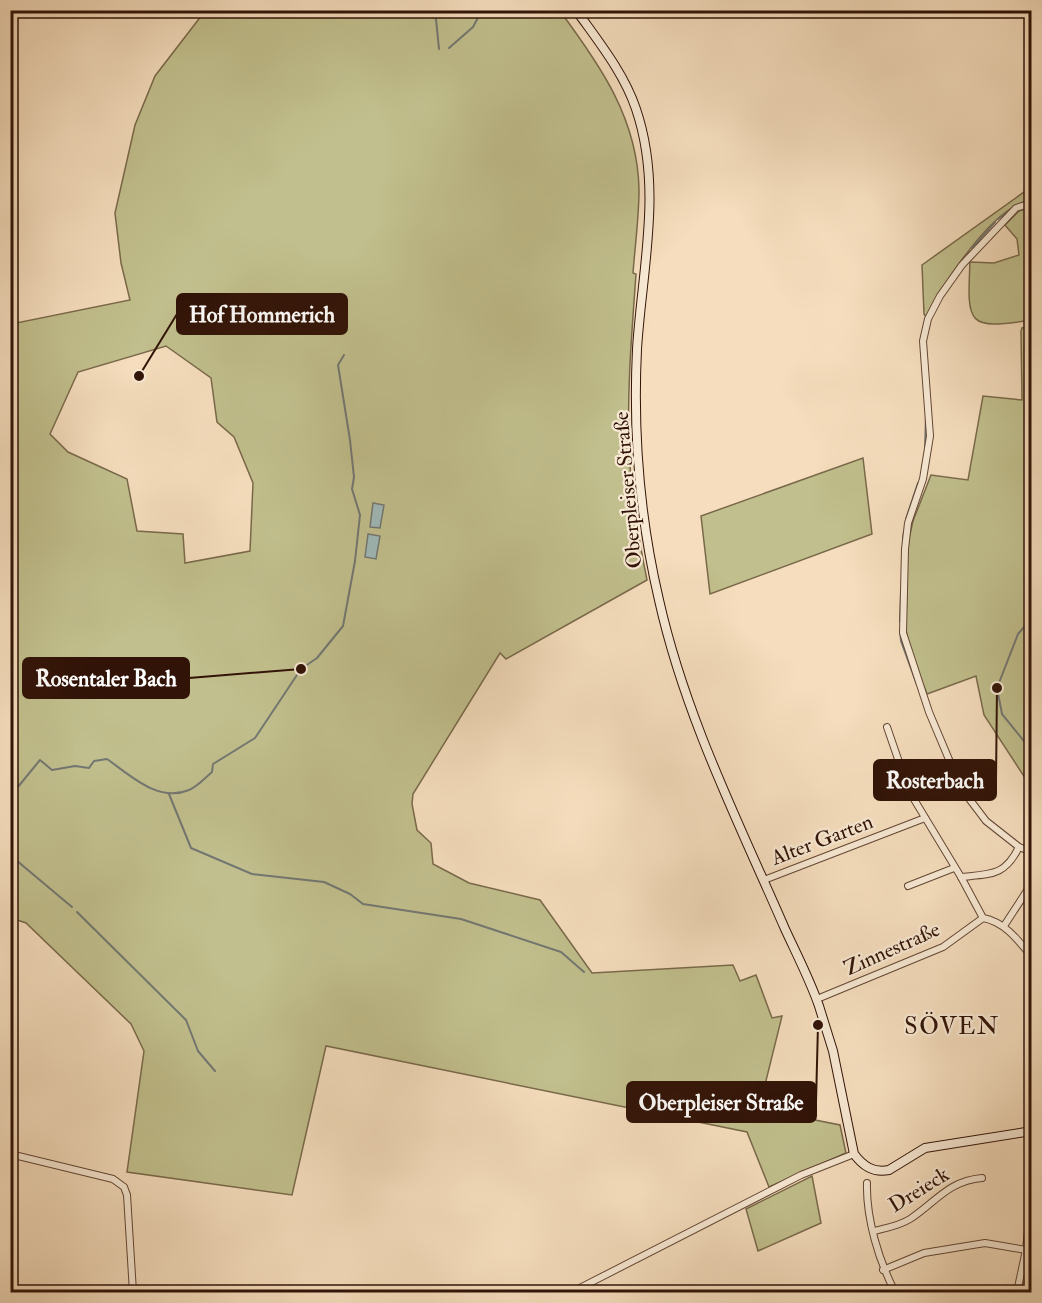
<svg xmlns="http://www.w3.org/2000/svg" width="1042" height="1303" font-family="'IM FELL Double Pica',serif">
<rect width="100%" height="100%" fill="#f5ddbd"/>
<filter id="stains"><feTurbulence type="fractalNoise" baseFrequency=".00333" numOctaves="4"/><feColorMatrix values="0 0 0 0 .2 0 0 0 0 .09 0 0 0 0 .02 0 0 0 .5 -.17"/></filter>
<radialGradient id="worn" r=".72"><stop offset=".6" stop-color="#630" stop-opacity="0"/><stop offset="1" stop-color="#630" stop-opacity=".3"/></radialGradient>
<g fill="#c1bf8d" stroke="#79694a" stroke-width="1.5" fill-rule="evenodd">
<path d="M205,11H560C600,65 638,119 639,190C639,217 635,246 633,273L636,274C632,331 627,387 629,444C630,489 638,536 647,580L506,659L500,653L413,794L412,804L417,830L431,843L433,864L469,883L540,900L592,973L733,965L740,981L756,975L772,1018L782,1016L759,1109L840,1125L846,1153L769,1187L747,1132L326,1046L292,1195L127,1172L144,1051L131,1024L26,923L11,918V324L130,300L121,263L115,213L135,125L155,76ZM166,346L211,378L217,422L234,437L253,483L250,551L185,563L183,534L137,531L127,479L68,452L50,434L78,372Z"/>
<path d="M1031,187V199C1025,202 1016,205 1010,209C979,230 943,284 926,317L924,314L922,265Z"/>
<path d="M1031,207V320C967,330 967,325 970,262L994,263L1019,255L1017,239L1005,225L1019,211Z"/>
<polygon points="1031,326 1031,787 984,715 976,676 927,694 911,654 906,630 907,547 913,521 931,475 968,480 983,396 1022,400 1021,331 1022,328"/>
<polygon points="863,458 872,534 710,594 701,516"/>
<polygon points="812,1176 821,1223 758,1251 746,1209"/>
</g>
<g fill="#9fbaba" stroke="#737772" stroke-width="1.5">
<polygon points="373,503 384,505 380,528 370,527"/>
<polygon points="368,534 380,536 376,559 365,557"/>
</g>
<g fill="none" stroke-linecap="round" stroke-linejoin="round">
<g stroke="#737772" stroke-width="2">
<polyline points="432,10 436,19 439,49"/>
<polyline points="449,48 473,27 482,10"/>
<polyline points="1020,204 1032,198"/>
<polyline points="998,219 1010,210"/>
<polyline points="972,248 995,222"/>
<polyline points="941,290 969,252"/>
<polyline points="925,450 926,414"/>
<polyline points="906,519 918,483"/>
<polyline points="903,538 904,532"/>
<polyline points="1032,618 1018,634 997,688 1002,714 1032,751"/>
<polyline points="900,622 901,592"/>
<polyline points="900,630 901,641 917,685"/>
<path d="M10,791L17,788L40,760L52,770L75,766L89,768L94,761L107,759C130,775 158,803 189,790C197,787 205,778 212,772L213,764L255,738L301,669L317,658L343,626L355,561L360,515L352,489L354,477L350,440L338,365L344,355"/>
<polyline points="169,794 191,848 252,874 324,882 350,894 363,904 461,919 561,952 584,972"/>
<polyline points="10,855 72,907"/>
<polyline points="77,912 186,1020 198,1051 215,1071"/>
</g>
<defs>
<g id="minor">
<polyline points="1032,203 1016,208 962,265 940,296 928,319 923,341 930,436 923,479 908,523 905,549 903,633 929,712 961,788 986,821 1019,847 1032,852"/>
<polyline points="887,727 909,791 961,877 983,918"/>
<path d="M961,877C991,874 1005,876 1019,847"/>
<polyline points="764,880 925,818"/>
<polyline points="908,886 954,868"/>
<polyline points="1004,926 1032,883"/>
<path d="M817,999L943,947L983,918C1005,922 1018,940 1032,957"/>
<polyline points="10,1154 113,1179 124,1187 127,1195 133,1292"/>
<path d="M867,1183C866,1219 879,1261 895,1292"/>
<path d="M874,1231C886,1228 899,1226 910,1219C936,1202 948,1181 982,1178"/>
<polyline points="883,1270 924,1253 985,1243 1026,1250"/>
<polyline points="572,1292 801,1175 854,1154"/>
<polyline points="1017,1292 1026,1250 1032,1195"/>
</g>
<path id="secondary" d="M576,10C598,41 624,73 636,109C663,188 642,269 637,349C633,432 640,519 659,600C685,716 738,821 785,929C797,955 810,980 819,1006L833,1051L854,1154C863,1166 873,1173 889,1170L925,1148L1032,1131"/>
</defs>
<use href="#minor" stroke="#624634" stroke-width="8"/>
<use href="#secondary" stroke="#311307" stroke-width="10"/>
<use href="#minor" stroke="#f8e9d4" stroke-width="6"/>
<use href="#secondary" stroke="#f8e9d4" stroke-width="8"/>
</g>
<g text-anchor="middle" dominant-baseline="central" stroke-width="4.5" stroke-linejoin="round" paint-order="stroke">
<g font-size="21" fill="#311307" stroke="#f8e9d4">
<text transform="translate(628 490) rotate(-95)">Oberpleiser Straße</text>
<text transform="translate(822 840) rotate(-21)">Alter Garten</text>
<text transform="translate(892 949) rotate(-24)">Zinnestraße</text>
<text transform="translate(919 1190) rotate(-32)">Dreieck</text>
</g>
<g font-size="24" letter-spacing="1.5" fill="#311307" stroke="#f8e9d4">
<text x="952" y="1026">SÖVEN</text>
</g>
</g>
<path fill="none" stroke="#311307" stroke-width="2" d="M139 376L177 314M301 669L189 678M997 688L996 780M818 1025L816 1102"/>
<g fill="#311307" stroke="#f8e9d4" stroke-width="2">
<circle cx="139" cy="376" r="6"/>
<circle cx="301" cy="669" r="6"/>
<circle cx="997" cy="688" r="6"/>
<circle cx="818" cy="1025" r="6"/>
</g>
<g fill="#311307" stroke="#311307" stroke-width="2">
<rect x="177" y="294" width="170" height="40" rx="6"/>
<rect x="23" y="658" width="166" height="40" rx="6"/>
<rect x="874" y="760" width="122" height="40" rx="6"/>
<rect x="627" y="1082" width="189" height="40" rx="6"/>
</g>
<g font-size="22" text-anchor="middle" font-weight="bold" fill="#fff">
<text x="262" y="322">Hof Hommerich</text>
<text x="106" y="686">Rosentaler Bach</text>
<text x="935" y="788">Rosterbach</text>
<text x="721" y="1110">Oberpleiser Straße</text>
</g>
<rect width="1042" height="1303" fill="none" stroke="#f5ddbd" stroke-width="36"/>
<rect x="12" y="12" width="1018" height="1279" fill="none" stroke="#311307" stroke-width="3"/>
<rect x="18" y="18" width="1006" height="1267" fill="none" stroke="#311307" stroke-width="1.5"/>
<rect width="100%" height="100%" filter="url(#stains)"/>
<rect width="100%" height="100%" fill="url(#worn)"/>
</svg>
